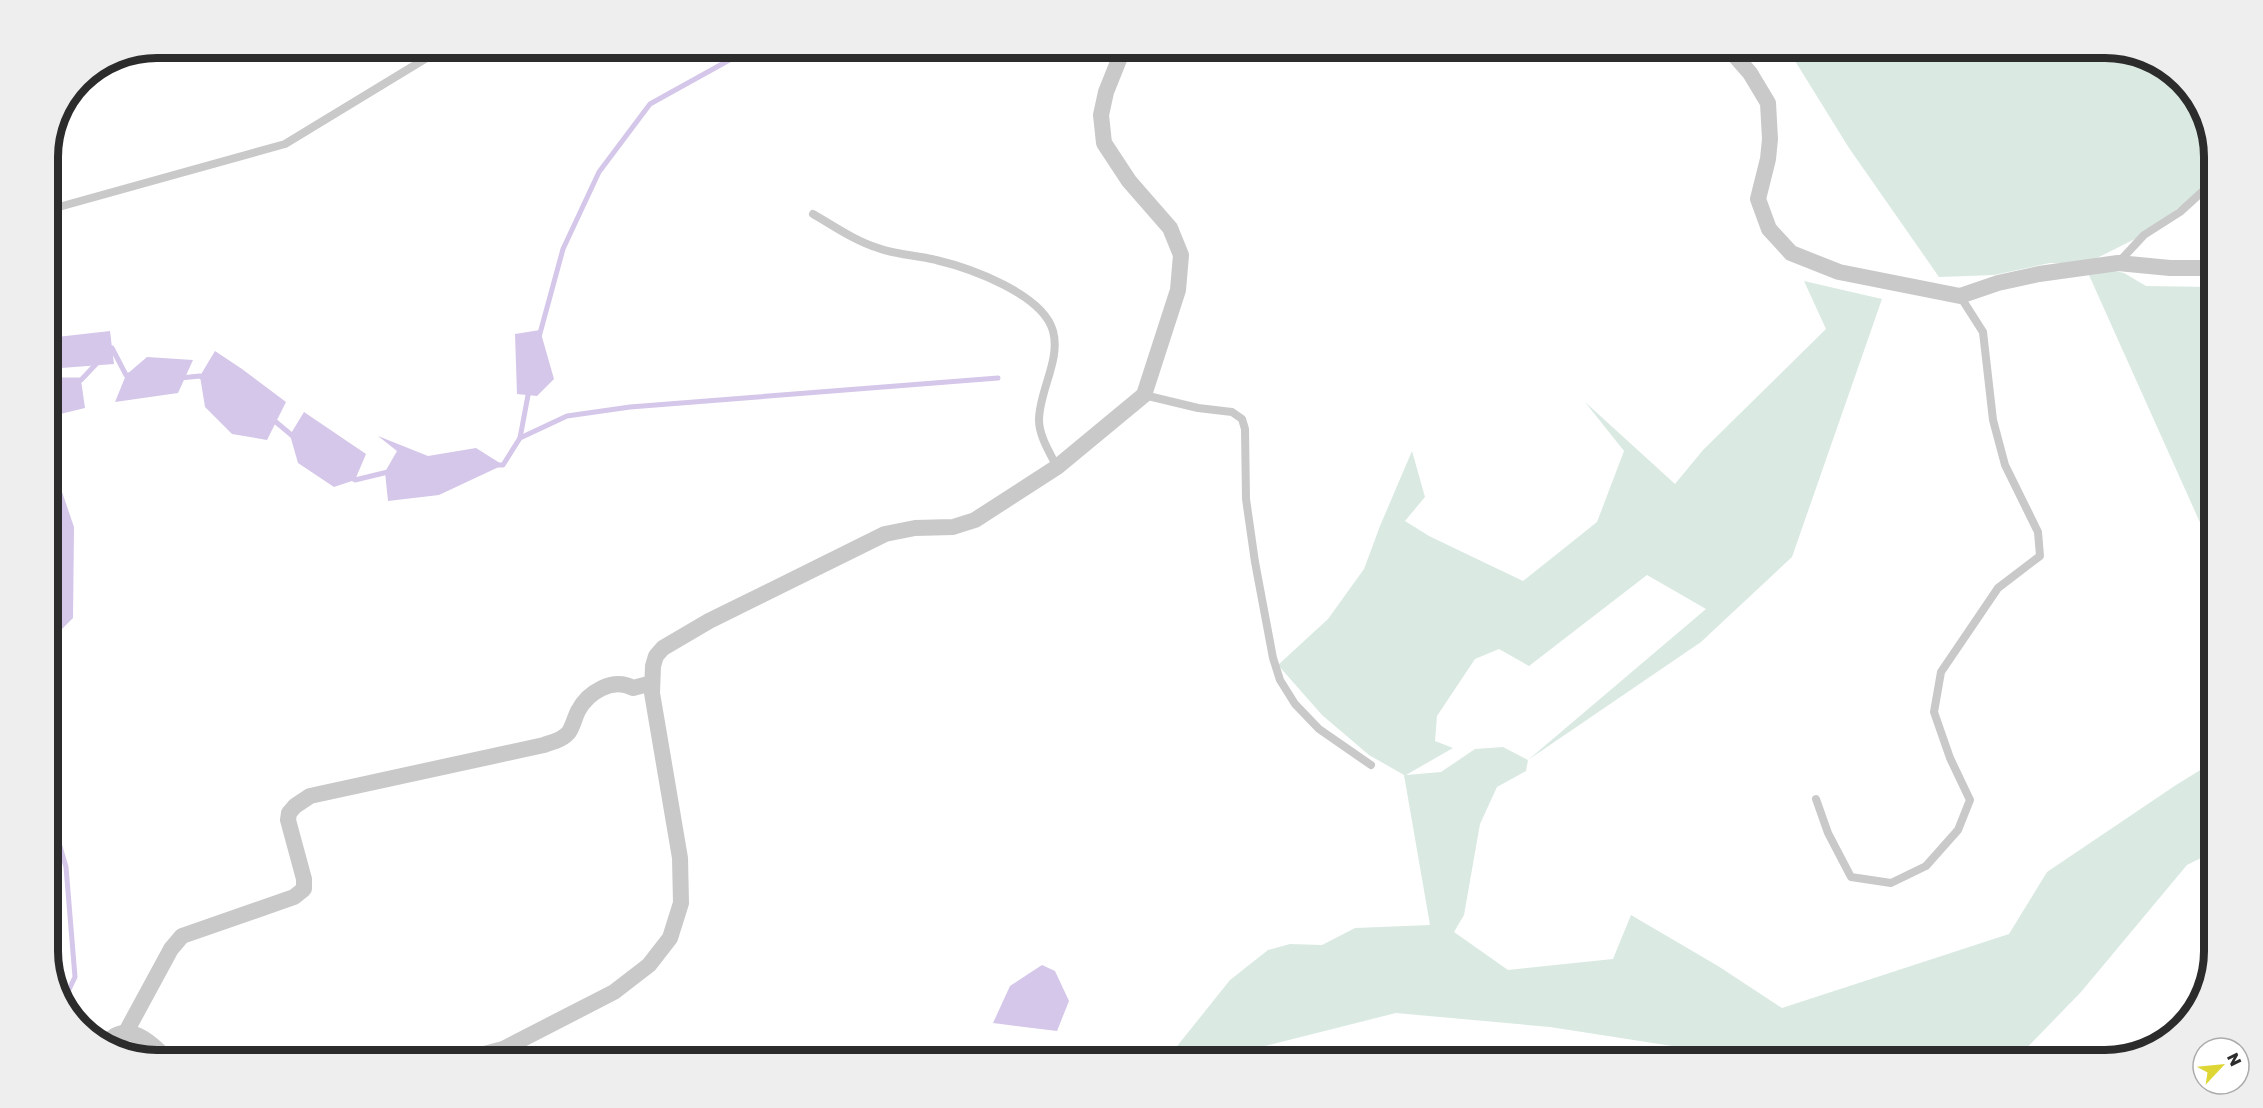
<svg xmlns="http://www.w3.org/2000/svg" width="2263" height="1108" font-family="'Golos Text',sans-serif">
<rect width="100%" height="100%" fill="#fff"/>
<g fill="#daeae2" fill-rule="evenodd">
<polygon points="1787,48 2105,48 2154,59 2197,97 2215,151 2215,180 2143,235 2085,264 2124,273 2146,286 2215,287 2215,556 2084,264 2050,263 1994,275 1939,277 1849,148"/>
<path d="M1804,281L1882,299L1792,557L1701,642L1528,760L1526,771L1497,787L1480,824L1464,915L1454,932L1508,970L1613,959L1631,915L1718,966L1782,1008L2009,934L2047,872L2176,785L2215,761V851L2187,865L2081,992L2015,1060H1914L1906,1052L1803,1058L1685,1048L1550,1027L1396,1013L1253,1049L1240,1060H1166L1230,980L1268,950L1290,944L1322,945L1355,928L1430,925L1404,775L1369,755L1322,715L1278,665L1328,619L1364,569L1380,526L1412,451L1425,497L1405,521L1429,536L1523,581L1597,522L1624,451L1585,402L1675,484L1703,450L1826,329ZM1647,575L1706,609L1528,760L1503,747L1475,749L1441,772L1406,775L1453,748L1435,741L1437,716L1475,659L1499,649L1529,666Z"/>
</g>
<g fill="#d5c7e9">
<polygon points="540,330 554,379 537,396 517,394 515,334"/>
<polygon points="110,331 114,364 48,369 48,338"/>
<polygon points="215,351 242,369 286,402 267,440 232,434 205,407 200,376"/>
<polygon points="147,357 193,360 178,393 115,402 126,375"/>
<polygon points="48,380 81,380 85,408 48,417"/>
<polygon points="304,412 366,454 355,480 334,487 298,463 290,435"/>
<polygon points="378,436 428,456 476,448 503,465 439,495 388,501 385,472 397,451"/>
<polygon points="59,483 74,527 73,618 55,636 48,631 48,490"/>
<polygon points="1042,965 1055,971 1069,1001 1057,1031 993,1023 1010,986"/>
</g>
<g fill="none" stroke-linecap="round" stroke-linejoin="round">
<g stroke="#d5c7e9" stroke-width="5">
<polyline points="539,337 563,249 599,172 650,104 751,48"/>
<polyline points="107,353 112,348 126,375 131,375"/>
<polyline points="180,378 200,376 205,379"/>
<polyline points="48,380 81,380 99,361"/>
<polyline points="270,417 295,438"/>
<polyline points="520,438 567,416 630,407 998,378"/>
<polyline points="497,465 503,465 520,438 529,390"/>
<polyline points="349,476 355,480 392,471"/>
<polyline points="48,805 66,867 75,977 63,1002"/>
</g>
<g stroke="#c9c9c9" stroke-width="8">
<polyline points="48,210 285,144 443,48"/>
<path d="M813,214C834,226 855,241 878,248C896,255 917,255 936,260C970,268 1043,294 1053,331C1061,360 1039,391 1039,420C1039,436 1050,453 1057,467"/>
<polyline points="2118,263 2144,235 2180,212 2215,180"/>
<polyline points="1144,395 1198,408 1232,412 1242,419 1245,429 1246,499 1255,562 1273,658 1280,680 1295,704 1319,729 1371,765"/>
<polyline points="1816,799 1828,833 1851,877 1891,883 1926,866 1958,830 1970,800 1950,758 1934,712 1941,672 1998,588 2040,556 2038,532 2005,465 1993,420 1983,332 1960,296"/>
</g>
<g stroke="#c9c9c9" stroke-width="16">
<polyline points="1728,48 1750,73 1768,103 1770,139 1768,159 1758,199 1769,229 1791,253 1839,272 1960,296 1998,283 2039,274 2118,263 2170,268 2215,268"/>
<path d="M126,1032L171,949L182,936L294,897L304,889V879L288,820L289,813L295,806L310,796L544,745C552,742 563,740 569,732C573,726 575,717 578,711C588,692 613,677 633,688L652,683"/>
<path d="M105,1045C126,1018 151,1042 168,1060"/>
<polyline points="462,1060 503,1049 614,992 649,965 670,938 681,903 680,858 652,693 653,666 656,656 663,648 709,621 885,534 915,528 953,527 975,520 1057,467 1144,395 1178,290 1181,255 1170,228 1129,181 1104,143 1101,115 1106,92 1120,57 1126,48"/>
</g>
</g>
<path d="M0 0H2263V1108H0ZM157 58H2105A99 99 0 0 1 2204 157V951A99 99 0 0 1 2105 1050H157A99 99 0 0 1 58 951V157A99 99 0 0 1 157 58Z" fill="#eee" fill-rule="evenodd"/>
<path fill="none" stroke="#2c2c2c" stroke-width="8" d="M157 58H2105A99 99 0 0 1 2204 157V951A99 99 0 0 1 2105 1050H157A99 99 0 0 1 58 951V157A99 99 0 0 1 157 58Z"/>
<g transform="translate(2221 1066) rotate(64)"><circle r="28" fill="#ffffff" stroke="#ababab" stroke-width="1.5"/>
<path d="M0-4.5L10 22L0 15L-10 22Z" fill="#ded634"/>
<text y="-9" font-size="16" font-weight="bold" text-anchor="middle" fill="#2c2c2c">N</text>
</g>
</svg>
